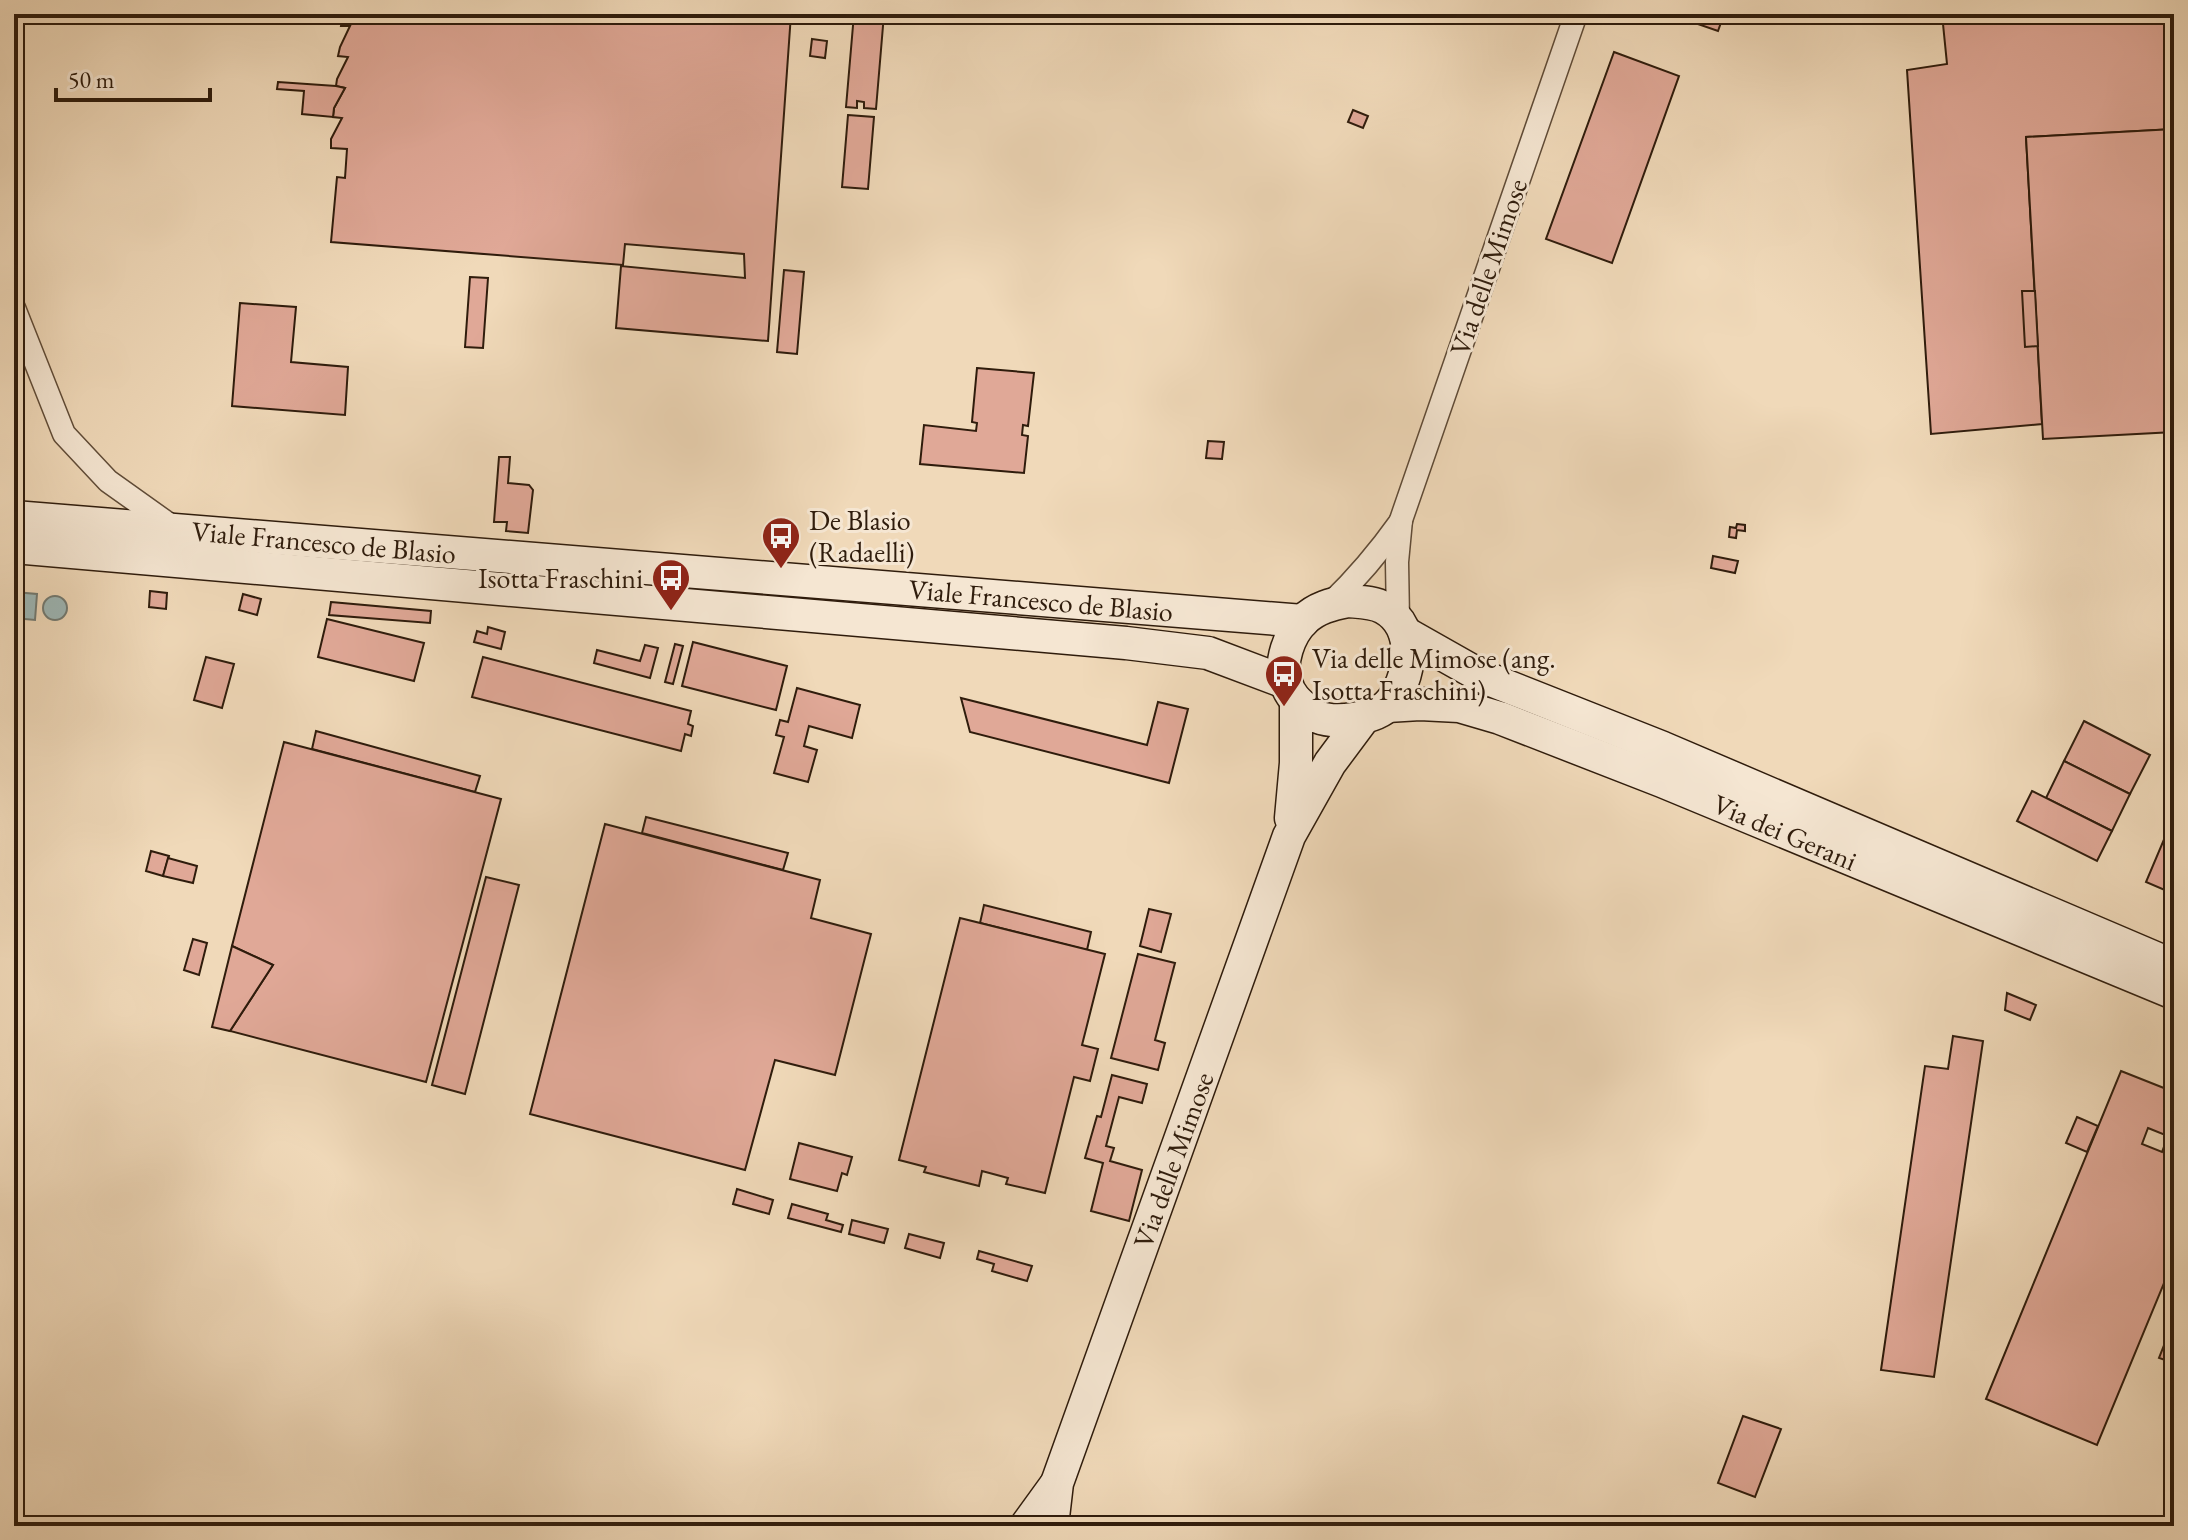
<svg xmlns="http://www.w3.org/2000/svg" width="2188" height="1540" font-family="'EB Garamond',serif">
<rect width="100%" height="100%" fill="#f0d9b9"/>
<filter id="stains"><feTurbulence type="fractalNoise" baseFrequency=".0025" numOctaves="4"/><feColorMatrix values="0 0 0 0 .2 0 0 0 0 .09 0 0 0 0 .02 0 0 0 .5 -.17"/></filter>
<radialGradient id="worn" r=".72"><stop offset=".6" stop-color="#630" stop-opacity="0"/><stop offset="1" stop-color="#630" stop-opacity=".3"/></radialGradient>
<g fill="#9db8b8" stroke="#717a73" stroke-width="2">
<polygon points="14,592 37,594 35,620 14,618"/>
<circle cx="55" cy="608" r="12"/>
</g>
<g fill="#e0a897" stroke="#2f1c0c" stroke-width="2" fill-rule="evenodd">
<polygon points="343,14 791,14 768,341 616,328 621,266 745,278 744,254 625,244 623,265 331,242 337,177 345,178 347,149 331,148 331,139 342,118 333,117 334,108 345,88 336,86 337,79 348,57 338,56 340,47 350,26 341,26"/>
<polygon points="854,14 884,14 876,109 864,108 864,102 857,101 857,108 846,107"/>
<polygon points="1669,14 1724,14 1718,31"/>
<polygon points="1942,14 2174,14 2174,129 2026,137 2042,424 1931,434 1907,70 1947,64"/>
<polygon points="812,39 827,41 825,58 810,56"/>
<polygon points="1614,52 1679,76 1612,263 1546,239"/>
<polygon points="278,82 336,86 345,88 334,108 333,117 302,114 304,91 277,89"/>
<polygon points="1353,110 1368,116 1363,128 1348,122"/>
<polygon points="848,115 874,117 868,189 842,187"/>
<polygon points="2174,129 2174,432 2043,439 2026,137"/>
<polygon points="784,270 804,272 797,354 777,352"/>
<polygon points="470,277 488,278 483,348 465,347"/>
<polygon points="2022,291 2035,291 2038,346 2025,347"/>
<polygon points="240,303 296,307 291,362 348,367 345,415 232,406"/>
<polygon points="977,368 1034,373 1028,426 1023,425 1022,435 1028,436 1024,473 920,464 924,425 976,431 977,423 972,422"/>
<polygon points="1208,441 1224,442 1222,459 1206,458"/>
<polygon points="499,457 510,457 508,483 529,485 533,490 528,533 506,531 507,522 494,522"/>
<polygon points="1737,524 1745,525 1745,531 1737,530 1736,538 1729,537 1730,527 1736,528"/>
<polygon points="1713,556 1738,561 1735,573 1711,568"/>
<polygon points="150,591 167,593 166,609 149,607"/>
<polygon points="243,594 261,599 257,615 239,610"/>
<polygon points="331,602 431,611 430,623 329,615"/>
<polygon points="327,619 424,643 414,681 318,657"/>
<polygon points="488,627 505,632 501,649 474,642 477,631 487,634"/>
<polygon points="693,642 787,666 776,710 682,686"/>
<polygon points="675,644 683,646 673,684 665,682"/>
<polygon points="645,645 658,648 650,678 594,663 597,650 640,661"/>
<polygon points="206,657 234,664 222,708 194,700"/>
<polygon points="483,657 691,711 688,724 693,726 691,736 685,734 681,751 472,697"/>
<polygon points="797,688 860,705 852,738 809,726 804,746 817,750 808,782 774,773 784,737 776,735 780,720 788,722"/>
<polygon points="961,698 1147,745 1158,702 1188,709 1169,783 970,732"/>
<polygon points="2084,721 2150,755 2130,794 2064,761"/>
<polygon points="316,731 480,776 475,792 312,749"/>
<polygon points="284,742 501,799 426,1082 230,1031 273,965 232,946"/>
<polygon points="2064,761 2130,794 2112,831 2046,798"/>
<polygon points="2032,791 2112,831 2097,861 2017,821"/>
<polygon points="646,817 788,853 783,870 642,833"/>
<polygon points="605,824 820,880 811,918 871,934 835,1075 775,1060 745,1170 530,1114"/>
<polygon points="2165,837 2174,841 2174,894 2146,882"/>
<polygon points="151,851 169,856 163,876 146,871"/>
<polygon points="168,858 197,866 193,883 163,876"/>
<polygon points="486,877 519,885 465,1094 432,1085"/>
<polygon points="984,905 1091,932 1087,950 980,923"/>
<polygon points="1149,909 1171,914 1161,952 1140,946"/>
<polygon points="960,918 1105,954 1082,1045 1098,1049 1090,1081 1074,1077 1045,1193 1006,1184 1008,1178 982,1171 979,1186 924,1172 926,1167 899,1160"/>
<polygon points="193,939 207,943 199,975 184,970"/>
<polygon points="232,946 273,965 230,1031 212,1027"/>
<polygon points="1138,954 1175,963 1155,1040 1165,1043 1158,1070 1111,1058"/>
<polygon points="2007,993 2036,1005 2030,1020 2005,1010"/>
<polygon points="1953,1036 1983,1041 1934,1377 1881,1370 1925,1066 1948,1069"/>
<path d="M2121,1071L2174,1092V1259L2097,1445L1986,1399ZM2148,1128L2168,1136L2162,1152L2142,1144Z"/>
<polygon points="1112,1075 1147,1084 1142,1103 1119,1097 1106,1146 1114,1148 1110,1161 1142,1170 1129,1221 1091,1211 1103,1163 1085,1158 1097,1116 1101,1117"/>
<polygon points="2077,1117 2098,1126 2087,1152 2066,1143"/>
<polygon points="799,1143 852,1157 847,1175 842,1173 837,1191 790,1179"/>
<polygon points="737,1189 773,1200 769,1214 733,1204"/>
<polygon points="792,1204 828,1214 826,1220 843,1225 841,1232 788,1218"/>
<polygon points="852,1220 888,1229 884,1243 849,1234"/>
<polygon points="909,1234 944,1243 940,1258 905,1248"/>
<polygon points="979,1251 1032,1266 1027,1281 992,1271 994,1264 977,1259"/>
<polygon points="2174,1320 2174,1363 2159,1358"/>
<polygon points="1743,1416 1781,1429 1755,1497 1718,1483"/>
</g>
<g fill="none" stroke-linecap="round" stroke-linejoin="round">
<defs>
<g id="street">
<polyline points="14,308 64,434 108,481 174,528"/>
<path d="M1330,604C1357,578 1379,552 1401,521"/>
<polyline points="1398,620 1397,562 1401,520 1576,14"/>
</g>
<g id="secondary">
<polyline points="14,517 1303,621"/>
<polyline points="14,547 1126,643 1208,653 1285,682"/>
<path d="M1348,601C1360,602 1374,602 1384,608C1418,627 1412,680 1388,705C1375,719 1335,724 1318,717C1316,717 1309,712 1308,711C1298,703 1289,695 1286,682C1279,663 1289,634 1304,620C1316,608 1332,604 1348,601Z"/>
<polyline points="1405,633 1481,676 1663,748 2174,966"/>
<polyline points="1387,706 1420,704 1459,706 1500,718 1662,781 2174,993"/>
<polyline points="1291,818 1296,763 1296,702"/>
<polyline points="1026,1526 1055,1486"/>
<polyline points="1052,1526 1057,1483 1289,836 1330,763 1365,716"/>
</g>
</defs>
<use href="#street" stroke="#5f4b37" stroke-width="25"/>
<use href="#secondary" stroke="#2f1c0c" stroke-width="35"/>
<use href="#street" stroke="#f5e6d2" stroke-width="22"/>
<use href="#secondary" stroke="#f5e6d2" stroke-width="32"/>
</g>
<defs>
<symbol id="bus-pin" viewBox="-11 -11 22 30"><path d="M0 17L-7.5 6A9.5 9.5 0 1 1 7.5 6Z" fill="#8f2418" stroke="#f5e6d2"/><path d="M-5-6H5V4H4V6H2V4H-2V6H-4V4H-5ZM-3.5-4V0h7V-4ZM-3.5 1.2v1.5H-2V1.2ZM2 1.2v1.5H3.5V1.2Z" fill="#fff"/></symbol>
</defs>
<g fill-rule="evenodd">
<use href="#bus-pin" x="759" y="514" width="44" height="60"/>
<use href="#bus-pin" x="649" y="556" width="44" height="60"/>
<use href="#bus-pin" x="1262" y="652" width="44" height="60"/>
</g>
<g text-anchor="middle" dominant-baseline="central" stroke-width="6" stroke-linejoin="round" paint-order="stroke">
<g font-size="28" fill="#2f1c0c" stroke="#f5e6d2">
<text transform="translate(1488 267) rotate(-71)">Via delle Mimose</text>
<text transform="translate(324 542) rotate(5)">Viale Francesco de Blasio</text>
<text transform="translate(1041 600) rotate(5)">Viale Francesco de Blasio</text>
<text transform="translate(1785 832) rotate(23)">Via dei Gerani</text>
<text transform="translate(1173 1160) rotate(-70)">Via delle Mimose</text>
</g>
<g font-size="28" fill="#2f1c0c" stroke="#f5e6d2" text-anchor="start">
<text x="809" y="520">De Blasio<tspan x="809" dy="32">(Radaelli)</tspan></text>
<text x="643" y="578" text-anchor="end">Isotta Fraschini</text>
<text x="1312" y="658">Via delle Mimose (ang.<tspan x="1312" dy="32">Isotta Fraschini)</tspan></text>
</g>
</g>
<rect width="2188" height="1540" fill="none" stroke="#f0d9b9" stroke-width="48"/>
<rect x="16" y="16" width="2156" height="1508" fill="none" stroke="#2f1c0c" stroke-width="4"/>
<rect x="24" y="24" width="2140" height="1492" fill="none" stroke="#2f1c0c" stroke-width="2"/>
<path d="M56 88v12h154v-12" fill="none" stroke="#2f1c0c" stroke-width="4"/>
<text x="68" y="88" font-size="24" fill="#2f1c0c" stroke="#f5e6d2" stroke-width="6" paint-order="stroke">50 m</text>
<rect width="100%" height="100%" filter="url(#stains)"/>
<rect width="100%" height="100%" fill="url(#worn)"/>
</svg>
